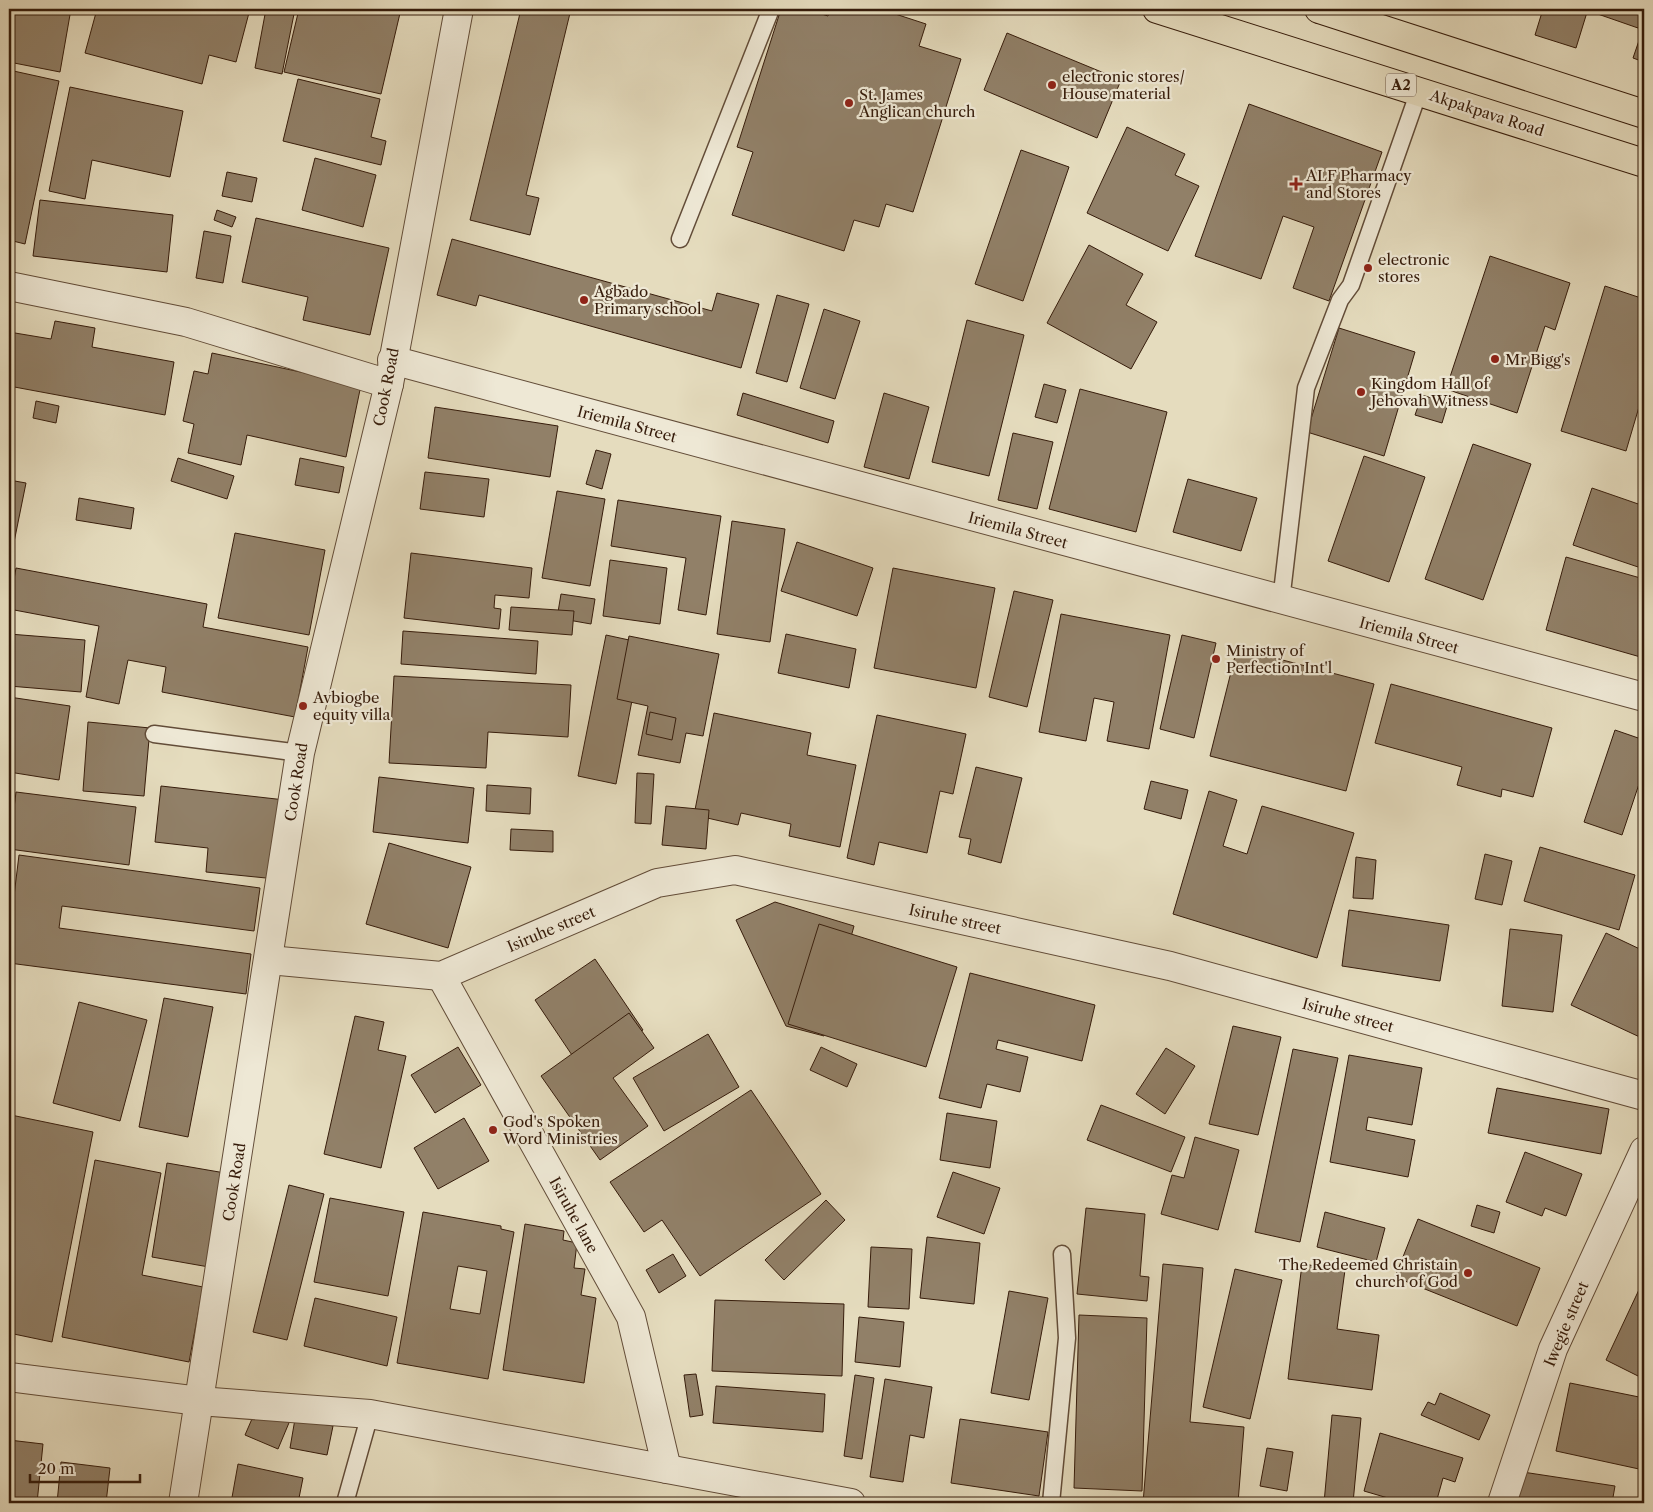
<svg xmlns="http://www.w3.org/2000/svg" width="1653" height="1512" font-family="'Libre Caslon Text',serif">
<rect width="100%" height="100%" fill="#e5dcbe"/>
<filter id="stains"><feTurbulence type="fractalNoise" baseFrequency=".004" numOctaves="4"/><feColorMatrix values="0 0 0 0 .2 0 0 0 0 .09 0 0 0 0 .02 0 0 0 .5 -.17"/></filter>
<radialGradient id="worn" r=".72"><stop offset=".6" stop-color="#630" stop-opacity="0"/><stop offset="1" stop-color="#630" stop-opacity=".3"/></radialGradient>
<g fill="#918068" stroke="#361c0b" fill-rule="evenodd">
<polygon points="9,9 71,9 60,72 9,62"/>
<polygon points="97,9 250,9 236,62 209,55 202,84 85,53"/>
<polygon points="266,9 295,9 282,74 255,68"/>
<polygon points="299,9 401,9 381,94 284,72"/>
<polygon points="521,9 571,9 526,195 539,198 530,235 470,220"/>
<polygon points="781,9 806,9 828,16 830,9 880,9 926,24 919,46 961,59 913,212 886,204 879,227 854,220 844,251 732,215 753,152 737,147"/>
<polygon points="1543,9 1588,9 1576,48 1535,35"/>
<polygon points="1594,9 1644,9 1644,11 1638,28 1592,12"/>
<polygon points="1644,26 1644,62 1633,58"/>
<polygon points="1007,33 1121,80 1097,138 984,90"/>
<polygon points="9,70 59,81 25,244 9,240"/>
<polygon points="298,79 380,99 371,137 386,141 381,165 283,141"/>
<polygon points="70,87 183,111 170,177 92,160 85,199 49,191"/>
<polygon points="1249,104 1382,152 1329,301 1293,288 1314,227 1283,216 1261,279 1195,256"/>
<polygon points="1127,127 1185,154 1175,175 1199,186 1168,251 1087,213"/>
<polygon points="1021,150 1069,167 1023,301 975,284"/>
<polygon points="315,158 376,175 363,227 302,210"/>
<polygon points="227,172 257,178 252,202 222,196"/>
<polygon points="40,200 173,215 167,272 33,256"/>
<polygon points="217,210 236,217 232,227 214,220"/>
<polygon points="256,218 389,248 370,335 303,320 308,297 242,282"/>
<polygon points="204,231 231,236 223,283 196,278"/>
<polygon points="452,239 712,311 717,293 759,304 741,368 479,295 476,306 437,295"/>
<polygon points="1089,245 1143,274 1126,305 1157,322 1131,369 1047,323"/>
<polygon points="1490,256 1570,283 1555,330 1545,326 1517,413 1446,389"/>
<polygon points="1605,286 1644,299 1644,390 1626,451 1561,431"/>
<polygon points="777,295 809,304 787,382 756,373"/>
<polygon points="824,309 860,321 835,399 800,388"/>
<polygon points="967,320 1024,335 989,476 932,462"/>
<polygon points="55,321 95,328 92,347 174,362 165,415 9,386 9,332 51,339"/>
<polygon points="1339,328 1415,352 1384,456 1307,432"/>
<polygon points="212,353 361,385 346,457 247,435 241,465 188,453 194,424 183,421 194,371 208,374"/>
<polygon points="1044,384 1066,390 1057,423 1035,417"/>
<polygon points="1080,389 1167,412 1136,532 1049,509"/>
<polygon points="743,393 834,421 828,443 737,415"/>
<polygon points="884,393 929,407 909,479 864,467"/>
<polygon points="1422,395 1448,403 1442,423 1415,415"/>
<polygon points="36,401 59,406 56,423 33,418"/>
<polygon points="435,407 558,426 550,477 428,458"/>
<polygon points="1013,433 1053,442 1037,509 998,500"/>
<polygon points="1473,444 1531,464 1483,600 1425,579"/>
<polygon points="596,450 611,454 602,489 586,484"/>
<polygon points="1364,456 1425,477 1389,582 1328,561"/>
<polygon points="178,458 234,476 227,499 171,481"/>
<polygon points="300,458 344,467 339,493 295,485"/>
<polygon points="425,472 489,479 484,517 420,509"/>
<polygon points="1188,479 1257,498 1241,551 1173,532"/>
<polygon points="9,480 26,483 9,567"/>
<polygon points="1592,488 1644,506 1644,569 1573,545"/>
<polygon points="557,491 605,499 590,586 542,578"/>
<polygon points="79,498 134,508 131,529 76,520"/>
<polygon points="618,500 721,516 706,615 678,610 686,558 611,546"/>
<polygon points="732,521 785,529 770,642 717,634"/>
<polygon points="235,533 325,550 309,635 218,618"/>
<polygon points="797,542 873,568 857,616 781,591"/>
<polygon points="411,553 532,568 529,598 495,595 494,608 501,609 499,629 404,618"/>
<polygon points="1566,557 1644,579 1644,658 1546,630"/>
<polygon points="610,560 667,568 660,624 603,616"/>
<polygon points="16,568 207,604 203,627 308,647 295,717 162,692 166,667 128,660 119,704 86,697 99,626 9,609"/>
<polygon points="893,568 995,588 976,688 874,668"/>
<polygon points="1014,591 1053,600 1027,707 989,697"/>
<polygon points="561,594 595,599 591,624 557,618"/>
<polygon points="511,607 574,611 572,635 509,630"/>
<polygon points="1061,614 1170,635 1149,749 1107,741 1114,702 1094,698 1086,741 1039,732"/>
<polygon points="403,631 538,641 536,674 401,664"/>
<polygon points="9,634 85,640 81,692 9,686"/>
<polygon points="786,634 856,649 849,688 778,673"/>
<polygon points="606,635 643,643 616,784 578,776"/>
<polygon points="1182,635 1216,643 1194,738 1160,729"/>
<polygon points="629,636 719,654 703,736 686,733 680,763 638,755 648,706 617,699"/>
<polygon points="1237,648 1374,684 1346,791 1210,756"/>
<polygon points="394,676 571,685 568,737 488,732 486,768 389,763"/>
<polygon points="1391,684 1552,728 1533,797 1502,789 1501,797 1457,785 1462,767 1375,743"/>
<polygon points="9,697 70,706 59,780 9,772"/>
<polygon points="650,712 676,718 672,740 646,734"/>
<polygon points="714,713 811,733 807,755 856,765 840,847 789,836 791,824 741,813 738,825 694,815"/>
<polygon points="877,715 966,734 953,794 940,791 927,853 879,842 874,865 847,858"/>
<polygon points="88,722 150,728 144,796 83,791"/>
<polygon points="1615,730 1644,740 1644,769 1622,835 1584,822"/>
<polygon points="976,767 1022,778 1001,863 968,854 971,839 959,837"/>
<polygon points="637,773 654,774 651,824 635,823"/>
<polygon points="379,777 474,788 468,843 373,832"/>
<polygon points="1151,781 1188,790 1181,819 1144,809"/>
<polygon points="487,785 531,788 530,814 486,811"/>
<polygon points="161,786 285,800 276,879 206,872 208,848 155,842"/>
<polygon points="1209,791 1237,800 1223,846 1247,854 1262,806 1354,833 1317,958 1173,914"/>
<polygon points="16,792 136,807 129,865 9,849"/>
<polygon points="666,806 709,810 706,849 662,845"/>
<polygon points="511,829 553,831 553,852 510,850"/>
<polygon points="389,843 471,867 448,948 366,924"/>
<polygon points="1540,847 1635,875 1619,930 1524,901"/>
<polygon points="1485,854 1512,861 1502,905 1475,899"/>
<polygon points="19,855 260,888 254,931 62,906 59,928 251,954 246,994 9,963 9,937"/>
<polygon points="1356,857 1376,860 1373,899 1353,898"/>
<polygon points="775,902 854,926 824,1036 786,1026 736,920"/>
<polygon points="1349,910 1449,925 1440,981 1342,966"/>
<polygon points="819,924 957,967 926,1067 788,1024"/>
<polygon points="1510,929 1562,935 1553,1012 1502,1006"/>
<polygon points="1606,933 1644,951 1644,1039 1571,1005"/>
<polygon points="595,959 643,1030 582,1070 535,1000"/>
<polygon points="970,973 1095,1005 1082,1061 998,1040 996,1049 1028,1057 1020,1092 987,1084 981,1108 939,1098"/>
<polygon points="164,998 213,1007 188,1137 139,1127"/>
<polygon points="79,1002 147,1020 120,1121 53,1103"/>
<polygon points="629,1013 654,1048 613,1078 648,1126 600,1160 541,1076"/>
<polygon points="355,1016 384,1022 378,1050 406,1056 381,1168 324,1154"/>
<polygon points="1233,1026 1281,1037 1258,1135 1209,1124"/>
<polygon points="708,1034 739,1087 664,1131 633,1078"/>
<polygon points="458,1047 481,1085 435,1113 411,1075"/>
<polygon points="821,1047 857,1064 847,1087 810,1070"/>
<polygon points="1166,1048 1195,1066 1165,1114 1136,1094"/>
<polygon points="1293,1049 1338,1058 1300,1242 1255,1232"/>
<polygon points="1349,1055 1422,1068 1412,1125 1368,1117 1366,1130 1415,1140 1408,1177 1330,1162"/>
<polygon points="1497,1088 1609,1109 1601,1154 1488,1133"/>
<polygon points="751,1090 821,1194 700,1276 662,1220 644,1232 610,1182"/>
<polygon points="1101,1105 1185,1137 1171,1172 1087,1140"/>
<polygon points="947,1113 997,1121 990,1168 940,1160"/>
<polygon points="11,1115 93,1132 52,1342 9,1333 9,1125"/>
<polygon points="464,1118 489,1161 438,1189 414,1148"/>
<polygon points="1195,1137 1239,1150 1218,1230 1161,1214 1172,1175 1184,1178"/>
<polygon points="1525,1152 1582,1174 1566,1216 1545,1208 1542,1216 1506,1202"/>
<polygon points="95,1160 161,1173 142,1275 203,1287 189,1362 62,1337"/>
<polygon points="167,1163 225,1173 209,1267 152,1257"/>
<polygon points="953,1172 1000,1188 984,1234 937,1217"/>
<polygon points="289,1185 324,1194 287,1340 253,1332"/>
<polygon points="330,1198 404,1212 388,1296 314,1282"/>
<polygon points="826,1200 845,1220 784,1280 765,1260"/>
<polygon points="1477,1205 1500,1212 1494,1233 1471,1226"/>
<polygon points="1086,1208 1145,1214 1140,1276 1149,1277 1147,1301 1077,1294"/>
<path d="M423,1212L501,1226V1229L514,1232L488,1379L397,1363ZM458,1266L487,1271L480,1314L450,1309Z"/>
<polygon points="1325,1212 1385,1228 1376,1262 1317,1247"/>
<polygon points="1418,1219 1540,1268 1517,1326 1395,1277"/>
<polygon points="525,1224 564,1231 563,1240 577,1243 574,1268 585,1269 581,1295 596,1298 584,1383 503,1370"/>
<polygon points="927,1237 980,1243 974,1304 920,1298"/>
<polygon points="871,1247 912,1249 909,1309 868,1307"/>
<polygon points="673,1254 686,1276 659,1293 646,1270"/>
<polygon points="1163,1264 1203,1268 1190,1422 1244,1427 1238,1503 1143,1503"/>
<polygon points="1302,1264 1345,1270 1337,1329 1379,1335 1372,1390 1288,1379"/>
<polygon points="1235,1269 1282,1280 1250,1419 1203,1407"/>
<polygon points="1644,1279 1644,1379 1606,1360"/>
<polygon points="1009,1291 1048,1298 1029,1400 991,1393"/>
<polygon points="315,1298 397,1317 387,1366 304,1346"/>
<polygon points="715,1300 844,1304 842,1376 712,1371"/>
<polygon points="1079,1315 1147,1318 1142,1491 1074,1488"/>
<polygon points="859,1317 904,1322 900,1367 855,1362"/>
<polygon points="696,1374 703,1415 690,1417 684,1375"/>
<polygon points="855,1375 874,1378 862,1459 844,1456"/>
<polygon points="885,1379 932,1387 924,1438 910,1435 903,1482 870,1477"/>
<polygon points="1570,1383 1644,1398 1644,1442 1639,1469 1556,1451"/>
<polygon points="716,1386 825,1394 823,1432 713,1423"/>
<polygon points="1440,1393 1490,1415 1479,1440 1421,1415 1428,1402 1435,1405"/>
<polygon points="258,1405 291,1418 278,1449 245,1435"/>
<polygon points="1332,1415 1361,1418 1353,1503 1324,1503"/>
<polygon points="295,1419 333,1426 327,1455 290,1448"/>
<polygon points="960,1419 1048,1432 1039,1496 951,1483"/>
<polygon points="1380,1433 1463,1458 1455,1482 1443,1478 1436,1503 1405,1503 1364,1491"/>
<polygon points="9,1440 43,1444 37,1503 9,1503"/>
<polygon points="1267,1448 1293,1452 1287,1491 1260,1486"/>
<polygon points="61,1462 110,1468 106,1503 57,1503"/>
<polygon points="238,1464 303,1478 298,1503 231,1503"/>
<polygon points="1516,1471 1615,1486 1612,1503 1512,1503"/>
<polygon points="397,1499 426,1503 397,1503"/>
</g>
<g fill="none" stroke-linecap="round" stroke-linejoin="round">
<defs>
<g id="service">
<polyline points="680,239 771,9"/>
<polyline points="1281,601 1306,388 1340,300 1351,285 1419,91"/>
<polyline points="154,734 300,753"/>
<polyline points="345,1503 370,1414"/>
<polyline points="1051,1503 1067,1338 1062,1254"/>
</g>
<g id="minor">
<polyline points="9,286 186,322 389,384"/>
<polyline points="392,360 1644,697"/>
<polyline points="269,960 441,976 657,883 735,870 1170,966 1644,1096"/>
<polyline points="441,976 631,1317 667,1469"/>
<polyline points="183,1503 300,753 389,384 459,9"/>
<polyline points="1502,1503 1553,1349 1644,1151"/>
</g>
<polyline id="tertiary" points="9,1377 199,1401 370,1414 851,1503"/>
<g id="trunk">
<polyline points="1157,9 1644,163"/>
<polyline points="1319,9 1644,114"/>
</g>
</defs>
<use href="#service" stroke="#624c38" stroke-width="19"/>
<use href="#minor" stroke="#624c38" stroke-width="30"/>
<use href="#tertiary" stroke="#624c38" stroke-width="30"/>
<use href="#trunk" stroke="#361c0b" stroke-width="30"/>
<use href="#service" stroke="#eee8d5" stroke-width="16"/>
<use href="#minor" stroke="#eee8d5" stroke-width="28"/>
<use href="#tertiary" stroke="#eee8d5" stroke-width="28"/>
<use href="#trunk" stroke="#e5dcbe" stroke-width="28"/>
</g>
<g fill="#8f2418" stroke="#eee8d5" stroke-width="2">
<circle cx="1052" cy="85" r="5"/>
<circle cx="849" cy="103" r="5"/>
<path d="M1293.5 176.5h5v5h5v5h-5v5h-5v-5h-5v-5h5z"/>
<circle cx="1368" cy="268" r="5"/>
<circle cx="584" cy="300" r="5"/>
<circle cx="1495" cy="359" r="5"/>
<circle cx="1361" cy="392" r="5"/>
<circle cx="1216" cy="659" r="5"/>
<circle cx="303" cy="706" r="5"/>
<circle cx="493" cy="1130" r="5"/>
<circle cx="1468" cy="1273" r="5"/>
</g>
<g text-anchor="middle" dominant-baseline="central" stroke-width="4.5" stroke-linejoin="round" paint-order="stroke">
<rect fill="#eee8d5" stroke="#6d5948" stroke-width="1" x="1386" y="73.5" width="30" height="23" rx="4"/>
<g font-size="14" font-weight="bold" fill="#361c0b">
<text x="1401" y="85">A2</text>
</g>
<g font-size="15" fill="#361c0b" stroke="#eee8d5" text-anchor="start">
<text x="1062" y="76">electronic stores/<tspan x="1062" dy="17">House material</tspan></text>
<text x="859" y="94">St. James<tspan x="859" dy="17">Anglican church</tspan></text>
<text x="1306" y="175">ALF Pharmacy<tspan x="1306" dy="17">and Stores</tspan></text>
<text x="1378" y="259">electronic<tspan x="1378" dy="17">stores</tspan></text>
<text x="594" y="291">Agbado<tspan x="594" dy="17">Primary school</tspan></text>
<text x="1505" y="359">Mr Bigg's</text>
<text x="1371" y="383">Kingdom Hall of<tspan x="1371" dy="17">Jehovah Witness</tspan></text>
<text x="1226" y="650">Ministry of<tspan x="1226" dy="17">Perfection Int'l</tspan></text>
<text x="313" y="697">Avbiogbe<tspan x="313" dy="17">equity villa</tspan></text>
<text x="503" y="1121">God's Spoken<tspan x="503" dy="17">Word Ministries</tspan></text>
<text x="1458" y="1264" text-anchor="end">The Redeemed Christain<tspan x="1458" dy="17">church of God</tspan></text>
</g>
<g font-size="15" fill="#361c0b" stroke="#eee8d5">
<text transform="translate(1487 113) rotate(18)">Akpakpava Road</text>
<text transform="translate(386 387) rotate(-79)">Cook Road</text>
<text transform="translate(627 424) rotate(15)">Iriemila Street</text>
<text transform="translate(1018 530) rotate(15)">Iriemila Street</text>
<text transform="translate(1409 635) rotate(15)">Iriemila Street</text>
<text transform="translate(296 782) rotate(-81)">Cook Road</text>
<text transform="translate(955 919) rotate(12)">Isiruhe street</text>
<text transform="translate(551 929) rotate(-23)">Isiruhe street</text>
<text transform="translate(1348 1015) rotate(15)">Isiruhe street</text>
<text transform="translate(234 1182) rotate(-81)">Cook Road</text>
<text transform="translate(574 1215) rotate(61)">Isiruhe lane</text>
<text transform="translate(1566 1324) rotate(-67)">Iwegie street</text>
</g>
</g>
<rect width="1653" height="1512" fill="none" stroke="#e5dcbe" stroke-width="30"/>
<rect x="10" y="10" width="1633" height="1492" fill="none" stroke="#361c0b" stroke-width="2.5"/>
<rect x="15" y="15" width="1623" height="1482" fill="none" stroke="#361c0b"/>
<path d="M30 1474v8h110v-8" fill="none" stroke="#361c0b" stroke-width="2.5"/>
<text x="38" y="1474" font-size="15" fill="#361c0b" stroke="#eee8d5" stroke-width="4" paint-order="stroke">20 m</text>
<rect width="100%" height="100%" filter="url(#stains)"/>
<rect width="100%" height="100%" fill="url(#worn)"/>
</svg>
